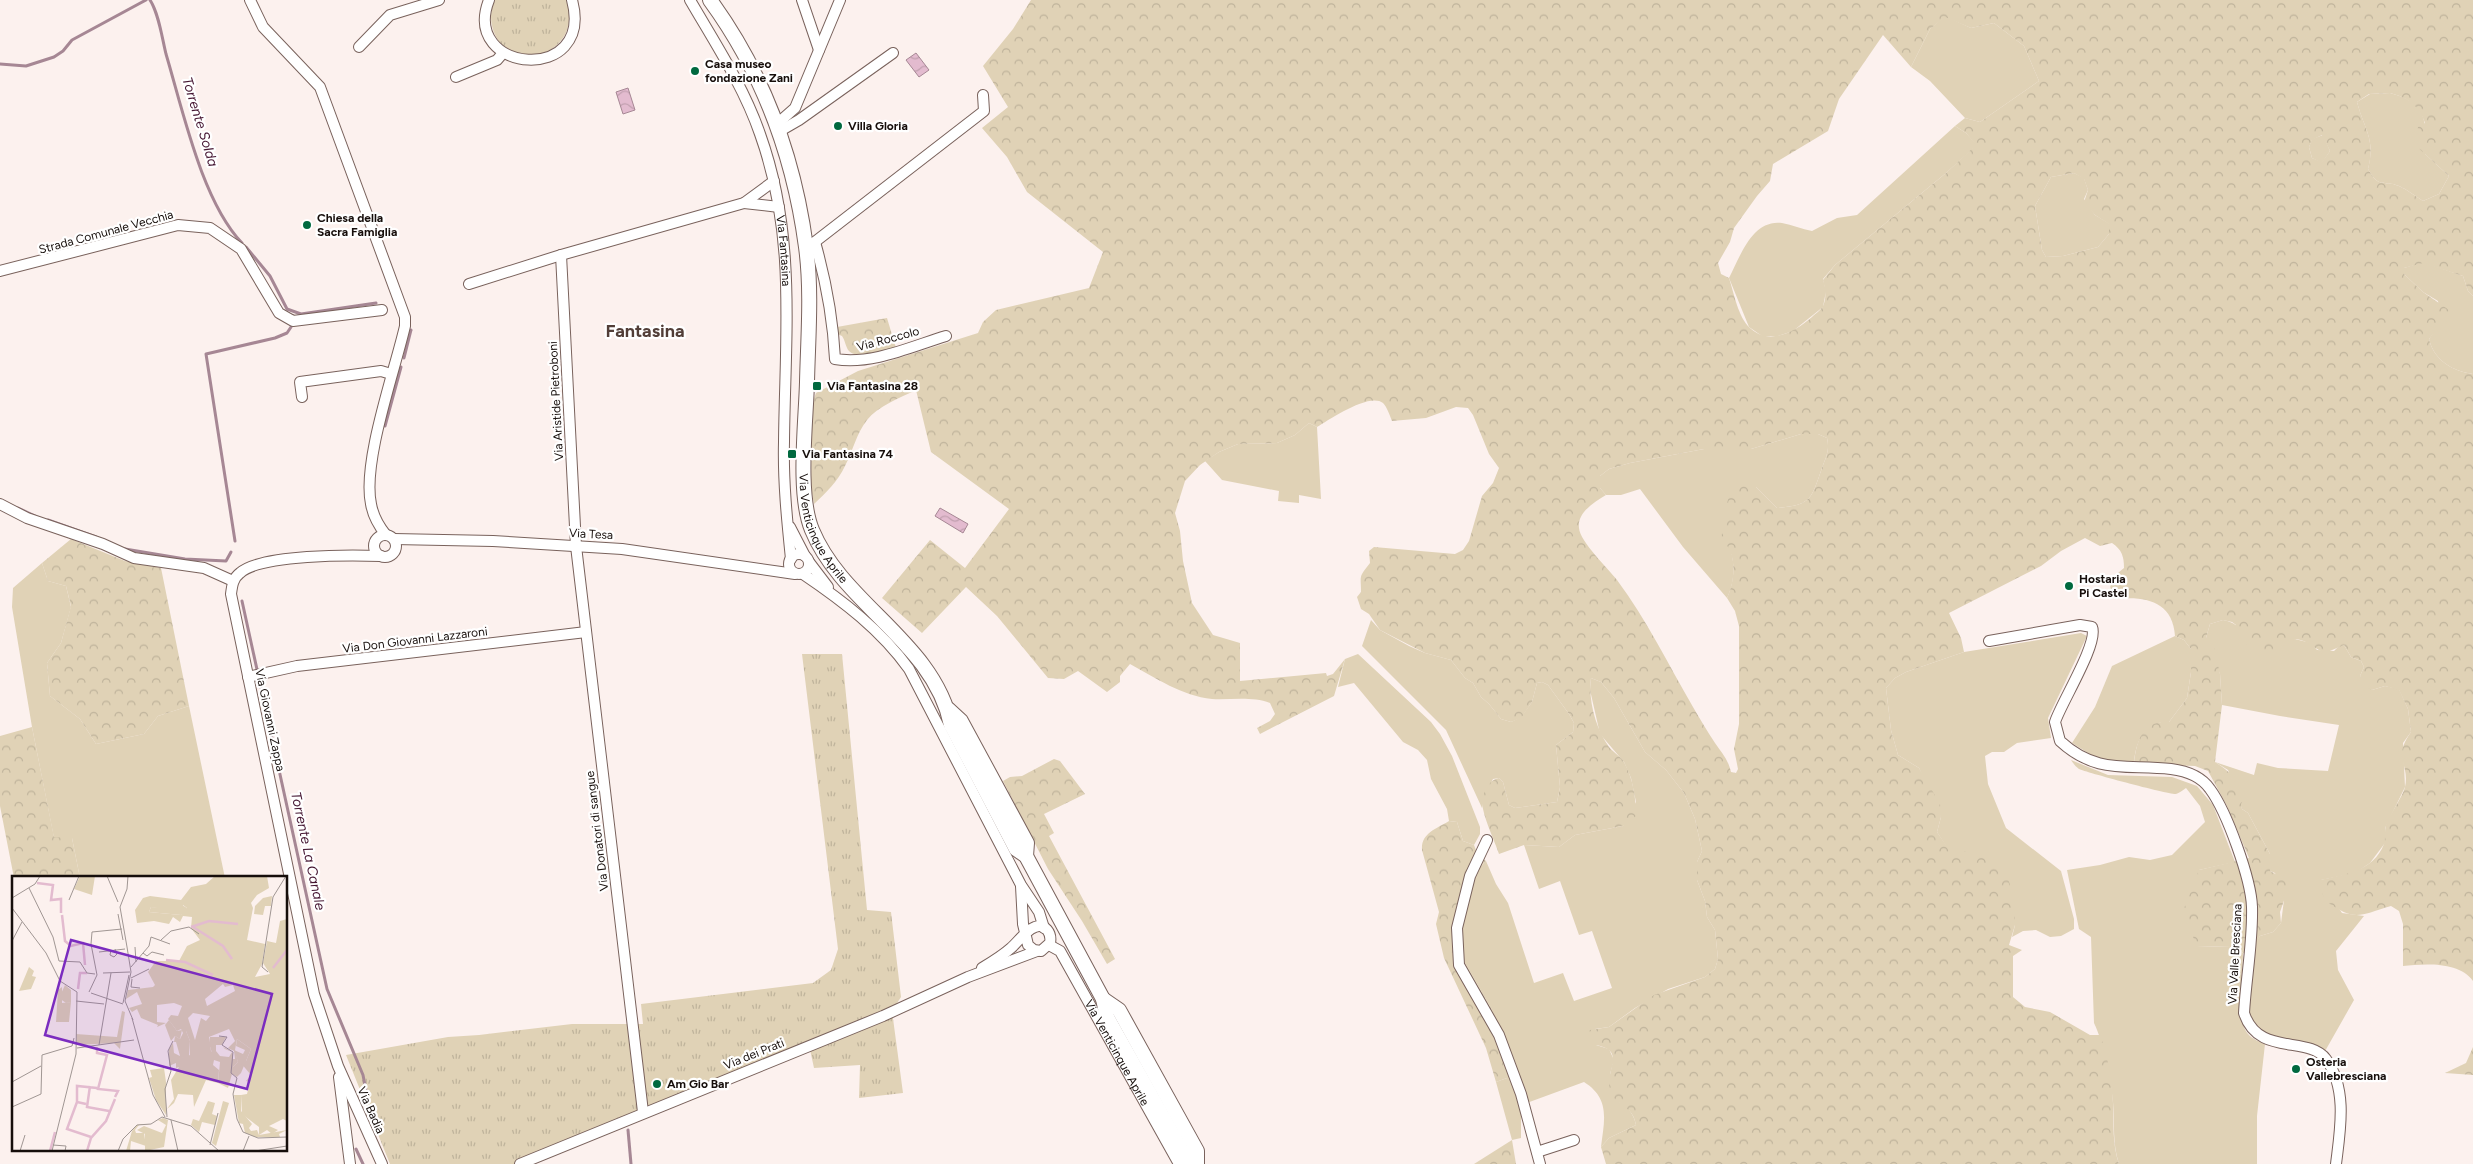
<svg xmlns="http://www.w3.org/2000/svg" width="2473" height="1164" font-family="Figtree,sans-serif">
<defs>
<pattern id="forest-crowns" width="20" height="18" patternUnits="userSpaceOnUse" patternTransform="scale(1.25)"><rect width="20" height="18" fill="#e0d2b6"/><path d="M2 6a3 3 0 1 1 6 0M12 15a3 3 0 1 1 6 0" fill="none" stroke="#bfb39b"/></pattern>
<pattern id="park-tufts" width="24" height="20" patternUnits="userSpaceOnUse" patternTransform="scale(1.25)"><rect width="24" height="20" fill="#e0d2b6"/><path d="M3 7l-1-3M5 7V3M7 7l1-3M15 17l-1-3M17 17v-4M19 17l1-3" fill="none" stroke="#bfb39b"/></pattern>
<pattern id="water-waves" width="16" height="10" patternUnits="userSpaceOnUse" patternTransform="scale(1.25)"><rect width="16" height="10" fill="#e3bbcf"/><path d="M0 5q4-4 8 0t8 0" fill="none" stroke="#c2a0b0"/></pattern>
</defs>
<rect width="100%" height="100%" fill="#fcf1ee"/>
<g fill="#e0d2b6">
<polygon points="1945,16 1971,28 1994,23 2024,46 2039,81 1980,122 1965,118 1930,81 1911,67 1930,29"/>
<path d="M2390,93C2428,103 2426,120 2425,154L2449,176L2439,194L2423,201C2415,196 2408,190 2399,186C2382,179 2380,190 2368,169C2376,139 2364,129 2357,102L2370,94Z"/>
<path d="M1955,126L1966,133L1977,145L1946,173L1835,265L1823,279L1826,291L1823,307L1793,331L1778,336H1762L1749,327L1729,278C1740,257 1752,219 1782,223C1792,225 1802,229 1812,231L1837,218L1857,215Z"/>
<polygon points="2323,135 2330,151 2322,163 2312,158 2309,147 2312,139"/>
<polygon points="2074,173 2084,178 2088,190 2084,199 2095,215 2110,224 2109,234 2098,247 2063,256 2046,257 2042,250 2035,206 2051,177"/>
<path d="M2423,262L2463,276L2468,291L2473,296V374C2452,371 2434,360 2429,339L2441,322L2438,301L2423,292L2404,274V268Z"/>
<polygon points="1309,423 1317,427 1321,499 1299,495 1299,503 1278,501 1279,491 1222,480 1205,461 1219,452 1238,444 1277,443 1295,435"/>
<path d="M1801,434H1818L1827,438C1830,450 1826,457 1822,468C1811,499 1812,505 1777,508L1756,487L1757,485L1728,544C1736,560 1735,582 1727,598L1683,547L1640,489L1621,495H1606L1600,488V476L1609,469L1630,463L1704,449H1751Z"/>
<polygon points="42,563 48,581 66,586 71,607 61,643 47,663 50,696 80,719 96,744 144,734 158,716 189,706 225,878 80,878 72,838 54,838 32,727 12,607 13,588"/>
<polygon points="1371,620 1380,630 1409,646 1425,653 1451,660 1465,678 1473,683 1481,697 1489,704 1501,719 1511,722 1521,717 1532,702 1537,683 1542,682 1548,685 1569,714 1574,723 1573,732 1556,745 1560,787 1557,802 1515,808 1509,805 1503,782 1499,778 1493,779 1485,795 1482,808 1446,730 1362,646"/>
<path d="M2223,620C2243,623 2253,646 2272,651L2295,639L2311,643L2317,650L2334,651L2339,646L2344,645L2351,657L2361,661L2364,667L2360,676L2372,690L2385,686L2399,689L2408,709L2411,732L2403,743L2405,787L2385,828V843L2370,863L2355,873L2321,880L2342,913L2364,916L2336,951L2338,970L2354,1000L2324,1053L2257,1031L2248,1011L2255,944L2260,936L2273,932L2281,923L2284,900L2275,873L2270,871V854L2248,813L2242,809L2228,770L2215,762L2254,775L2257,763L2278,768L2328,771L2339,725L2280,716L2222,705L2220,674L2206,638L2210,624Z"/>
<polygon points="2081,633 2087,636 2048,718 2051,738 2017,743 2004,752 1992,752 1985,756 1988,784 2006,828 2061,871 2074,919 2074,929 2061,936 2050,937 2036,930 2023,931 2012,937 2015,925 1966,854 1946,846 1937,832 1941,817 1919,768 1898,755 1891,730 1886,688 1895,678 1906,672 1964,652"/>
<path d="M2175,636L2184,640L2191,649V672L2187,698L2169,722C2144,720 2135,743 2134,764L2096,758L2072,743L2095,707L2112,666Z"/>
<polygon points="1358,654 1431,722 1440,734 1452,756 1480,827 1480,834 1474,845 1463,841 1457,822 1449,821 1447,809 1431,779 1427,760 1418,750 1403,742 1354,683 1338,687 1345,659"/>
<path d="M1591,678L1601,682L1614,698L1645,752L1666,770L1684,793L1695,819L1702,851L1697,862V880L1705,901L1707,917L1715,930L1718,959L1715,969L1705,977L1668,989L1635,1008L1609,1027L1595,1029L1596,1045L1609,1049L1614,1060L1610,1074L1619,1102C1629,1107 1634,1115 1636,1125L1609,1138L1601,1147C1604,1121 1611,1099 1584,1082L1521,1105V1138L1512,1140L1496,1082L1507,1078L1504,1054L1492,1010L1457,949L1471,876L1486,861L1496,884L1508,903L1534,983L1563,973L1574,1001L1612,988L1592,931L1579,935L1560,881L1539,889L1524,845L1559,847L1575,835L1623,826L1636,802L1631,778L1624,762L1600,734L1590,690Z"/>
<path d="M2071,760L2108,775L2172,777L2197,786L2213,805L2235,862L2199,870L2197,947L2231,946L2243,953C2243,973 2235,1019 2248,1034C2252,1039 2260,1042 2265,1044L2257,1116V1164H2119C2112,1142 2115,1125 2113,1102C2111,1079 2104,1044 2094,1023L2091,937L2079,929L2067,870L2100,865L2129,857L2150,860L2172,855L2205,822L2200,806L2186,788C2183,790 2179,793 2176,794C2170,795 2085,772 2079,769C2076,767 2073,763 2071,760Z"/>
</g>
<g fill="url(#forest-crowns)" fill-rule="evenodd">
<path d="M1031,0H2473V296L2468,291L2463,276L2423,263L2404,268V274L2423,292L2452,312L2429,339C2434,360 2452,371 2473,374V981C2459,961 2424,964 2403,966V924L2399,911L2391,906C2357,916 2356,922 2324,900L2320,880C2345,874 2373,872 2384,844C2386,838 2384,831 2386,825C2390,814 2403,796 2405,787C2410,764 2392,758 2411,732L2408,709L2399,690L2385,686L2372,690L2364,686L2360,676L2364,667L2361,661L2351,657L2344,645L2325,653C2313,648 2309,641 2296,639C2289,643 2282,649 2274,651C2260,653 2239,644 2234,631L2236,625L2232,622L2223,620L2210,624L2206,638L2212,639L2220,674L2222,705L2215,762C2230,771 2238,781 2245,797L2241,804L2242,809L2248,813L2270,854V871L2283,878L2289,886L2280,912L2281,923L2273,932L2260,936L2250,957L2231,946L2197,947L2183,911L2199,870L2249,858L2227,806L2208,771L2195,766L2134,764C2136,741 2143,720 2169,722L2187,698L2191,672V649L2184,640L2175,636C2173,602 2146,596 2117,599C2104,587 2112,577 2124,568C2124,556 2122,550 2112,543L2100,546L2085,538L2061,551L2041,566L1949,613L1961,638L1964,652L1906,672L1895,678L1886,688L1891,730L1898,755L1919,768L1940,804L1941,817L1937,832L1946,845L1996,862L2008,878L2015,903V925L2009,945L2022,950L2013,956V997L2025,1007L2050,1012L2090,1035H2100C2108,1057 2112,1080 2113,1103C2114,1125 2112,1143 2119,1164H1606L1601,1147L1609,1138L1636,1125C1633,1105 1617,1107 1611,1093C1602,1069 1632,1049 1589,1044L1586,1035L1590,1030L1609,1027L1654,995L1705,977L1715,969L1718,959L1715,930L1707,917L1705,901L1697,880V862L1702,851L1695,819L1684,793L1666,770L1645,752L1614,698L1601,682L1591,678C1588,701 1596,729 1609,747C1614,753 1622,757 1625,764C1633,779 1636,798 1636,816L1623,826L1575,835L1559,847L1524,845L1499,854C1494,840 1486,823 1483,809C1480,798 1487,780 1499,778L1503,782L1509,805L1515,808L1557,802L1560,787L1556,745L1573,732L1574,723L1569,714L1548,685L1542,682L1537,683L1532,702L1521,718L1511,722L1501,719L1489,704L1481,697L1473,683L1465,678L1451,660L1425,653L1380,630L1369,614L1361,609L1357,597L1361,592C1361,575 1358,578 1370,563L1369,551L1374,547L1455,554L1463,550L1469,541L1482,496L1493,483L1499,468L1489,454L1473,415L1468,408L1456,407L1426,418L1392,421C1390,416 1387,407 1383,403C1370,392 1330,419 1317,427L1309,423L1295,435L1277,443L1238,444L1219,452L1200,465L1185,481L1175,513L1180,531L1183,561L1192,603L1213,635L1240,643V681L1326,673L1327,676L1333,674L1345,659L1334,696L1260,734L1257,728L1270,721L1275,714L1270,703C1252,696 1231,700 1212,699C1182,696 1156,678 1130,664L1120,676V682L1107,692L1078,671L1064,679L1048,678L997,616L966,587L922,633L882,598L930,540L965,568L1009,509L931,452L916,390C900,398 878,406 867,420C856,434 853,451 845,466C838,481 826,493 814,504L811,488L812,404L816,393L858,371L978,333L983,322L996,310L1089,288L1103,252L1027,192L1007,157L982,128L1008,107L983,66L1013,29ZM1945,17L1971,28L1994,23L2024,46L2039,81L1980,122L1965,118L1955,126L1966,133L1976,145L1946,173L1835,265L1823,280C1825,288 1827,298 1823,306C1821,310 1815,314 1812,317C1795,332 1769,346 1750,328C1738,317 1734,293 1729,278L1721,274L1718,263L1730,242L1734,228L1757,196L1770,181L1773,164L1828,131L1839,99L1883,35L1911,67L1930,29ZM2390,93C2408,98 2419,105 2425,123L2418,127L2415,145L2449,176L2439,194L2423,201C2415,196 2408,190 2399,186C2382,179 2380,190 2368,169C2376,139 2364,129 2357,102L2369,94ZM2322,135L2330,151L2322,162L2312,158L2309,147L2312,140ZM2074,173L2084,179L2088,190L2084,202L2095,215L2109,224V234L2098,247L2063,256L2046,257L2042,250L2035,206L2051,177ZM1801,434H1818L1827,438C1830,450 1826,457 1822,468C1811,499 1812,505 1777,508L1756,487L1757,485L1742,486L1740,481L1729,493L1721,539C1738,552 1735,581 1727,598L1735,611L1739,626V724L1734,749L1738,769L1736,773L1731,772C1728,759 1722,753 1715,743C1707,731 1700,719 1693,707C1668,664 1647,620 1617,580C1608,568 1580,542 1579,528C1577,512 1595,502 1606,495L1600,488V476L1609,469L1630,463L1704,449H1751Z"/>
<path d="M887,318L896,348C886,351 857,360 849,351C846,348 845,340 842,336L837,334V327Z"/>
<polygon points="71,539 125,561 161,568 189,706 158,716 144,734 96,744 80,719 50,696 47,663 61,643 71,606 66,586 48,581 42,563"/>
<polygon points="32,727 54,837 72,838 80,878 14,878 0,806 0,736"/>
<polygon points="1054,759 1060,761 1085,794 1044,814 1054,833 1049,836 1115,959 1107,964 1082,921 1048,869 1003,781 1010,777 1022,776"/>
<path d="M1449,821L1457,822L1463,841L1474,845L1477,853L1486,861L1471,876L1457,949L1492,1010L1514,1069L1507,1078L1496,1082L1486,1048L1444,958L1436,924L1439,912L1422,850C1421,833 1436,829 1449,821Z"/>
<polygon points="2473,1047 2473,1075 2445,1073 2466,1063"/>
<polygon points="1512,1140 1516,1164 1474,1164"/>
</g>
<g fill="url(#park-tufts)">
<path d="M495,0H566C586,56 505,79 492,26C490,17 491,8 495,0Z"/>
<polygon points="802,654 842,654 867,910 891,912 901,997 892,1011 903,1093 859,1098 860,1065 814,1068 809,1045 515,1164 390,1164 346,1055 448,1037 479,1035 572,1024 643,1024 641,1004 813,983 831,970 838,949"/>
</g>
<g fill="url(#water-waves)" stroke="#a68794">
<polygon points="916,53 929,70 919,77 906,60"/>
<polygon points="628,88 635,110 623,114 616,92"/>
<polygon points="940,508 968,524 963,533 935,516"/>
</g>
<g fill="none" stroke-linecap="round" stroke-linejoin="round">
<g stroke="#a68794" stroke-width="3">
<path d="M150,0C159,14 162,38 166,54C183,111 202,201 242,243"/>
<polyline points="0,64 26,66 54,57 63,51 72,40 146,0"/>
<polyline points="246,247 270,276 287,309 301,314 376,303"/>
<polyline points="404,358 411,330"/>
<polyline points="385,426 401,367"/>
<polyline points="18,508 35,516"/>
<polyline points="48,520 96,537"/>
<polyline points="235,541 206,354 275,338 287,333 291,327"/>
<polyline points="125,549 185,559 226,561 231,552"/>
<polyline points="242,601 327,989 363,1075 368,1101"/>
<polyline points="628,1130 631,1164"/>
<polyline points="356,1149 363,1164"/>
</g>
<defs>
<g id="street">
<path d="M250,0L263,27L320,87L405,317V326C395,370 362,462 371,504C373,516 378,525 386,535"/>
<path d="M489,0C460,74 595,85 572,0"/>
<path id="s1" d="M690,0C715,43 744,87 760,134C797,237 785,336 784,442C783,481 787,520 791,559"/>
<polyline points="802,0 819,50"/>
<polyline points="359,47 390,15 439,0"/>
<polyline points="456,77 497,60 503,53"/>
<polyline points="778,123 795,108 840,0"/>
<polyline points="780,131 799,120 893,53"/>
<polyline points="744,203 779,207"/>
<path d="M815,242C826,281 833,318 835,359C872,365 910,347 946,336"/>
<polyline points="807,248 984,111 983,95"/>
<polyline points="561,255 576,546 643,1112"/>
<polyline points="0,271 178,225 210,228 241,249 279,313 293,321 382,310"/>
<polyline points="469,284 561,255 744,203 774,181"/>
<polyline points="302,397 300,382 381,371 391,374"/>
<polyline points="0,504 27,518 103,544 134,558 204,568 233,581"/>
<polyline points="790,527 805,556"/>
<circle cx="385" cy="546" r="11"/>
<polyline points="394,539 493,541 622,549 795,574"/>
<circle cx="799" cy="564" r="10"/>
<path d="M381,556C351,555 261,554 240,573C233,578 232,586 231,594L314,994L338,1066L382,1164"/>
<polyline points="809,562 828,587"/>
<path d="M803,574C843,601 881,630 909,669L1021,885L1039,912L1044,928"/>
<path d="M1989,641L2080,625L2092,627C2099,643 2061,703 2055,722L2060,741C2097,775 2127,764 2171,769C2187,771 2201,776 2210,789C2227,812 2251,879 2252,907C2253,942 2246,978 2244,1013C2258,1057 2308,1035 2326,1059C2348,1089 2340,1131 2336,1164"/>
<polyline points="248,677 297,666 586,632"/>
<polyline points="1487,840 1470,876 1457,928 1459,965 1499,1035 1521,1094 1540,1164"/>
<path id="s2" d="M1049,945L1060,951L1179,1164"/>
<path d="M982,968C992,962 1002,956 1011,948C1018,942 1026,930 1035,927C1045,923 1052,933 1050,943L1041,951L1034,950L1028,945L1023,924L1021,886"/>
<polyline points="339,1077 350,1164"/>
<polyline points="1537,1152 1574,1140"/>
<polyline points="520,1164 883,1016 968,977 1037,951"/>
</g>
<g id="secondary">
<path id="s3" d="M710,0C764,74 794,157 806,247C812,291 808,338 807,382C806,422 797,494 812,530C843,605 934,642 951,725L1016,849L1026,856L1103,999L1107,1017L1186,1158L1197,1164"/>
<polyline points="948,709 961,721 1027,843 1026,856"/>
<polyline points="1103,999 1119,1010 1197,1151 1197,1164"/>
</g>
</defs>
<use href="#street" stroke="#79625c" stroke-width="12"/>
<use href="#secondary" stroke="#79625c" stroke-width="16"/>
<use href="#street" stroke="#fff" stroke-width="10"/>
<use href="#secondary" stroke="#fff" stroke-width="14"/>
</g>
<g fill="#00693f" stroke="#fff" stroke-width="2">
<circle cx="695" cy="71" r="5"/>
<circle cx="838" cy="126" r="5"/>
<circle cx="307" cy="225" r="5"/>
<rect x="812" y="381" width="10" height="10" rx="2.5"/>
<rect x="787" y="449" width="10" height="10" rx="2.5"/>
<circle cx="2069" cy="586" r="5"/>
<circle cx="2296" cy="1069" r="5"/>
<circle cx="657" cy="1084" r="5"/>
</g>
<g text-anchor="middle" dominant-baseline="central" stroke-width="4.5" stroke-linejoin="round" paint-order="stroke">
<g font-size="12" font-weight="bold" fill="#160e0b" stroke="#fff" text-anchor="start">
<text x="705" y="64">Casa museo<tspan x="705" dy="14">fondazione Zani</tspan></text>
<text x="848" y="126">Villa Gloria</text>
<text x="317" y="218">Chiesa della<tspan x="317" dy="14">Sacra Famiglia</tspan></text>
<text x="827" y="386">Via Fantasina 28</text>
<text x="802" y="454">Via Fantasina 74</text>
<text x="2079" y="579">Hostaria<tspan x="2079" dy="14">Pi Castel</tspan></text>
<text x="2306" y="1062">Osteria<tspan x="2306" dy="14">Vallebresciana</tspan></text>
<text x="667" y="1084">Am Gio Bar</text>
</g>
<g font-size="12" fill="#160e0b" stroke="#fff">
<text transform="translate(106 232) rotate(-15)">Strada Comunale Vecchia</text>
<text stroke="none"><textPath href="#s1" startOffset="271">Via Fantasina</textPath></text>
<text transform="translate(888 339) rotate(-15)">Via Roccolo</text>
<text transform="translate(556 401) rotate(-93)">Via Aristide Pietroboni</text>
<text stroke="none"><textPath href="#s3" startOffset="554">Via Venticinque Aprile</textPath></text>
<text transform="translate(591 534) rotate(3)">Via Tesa</text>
<text transform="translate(415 640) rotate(-7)">Via Don Giovanni Lazzaroni</text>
<text transform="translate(270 720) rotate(78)">Via Giovanni Zappa</text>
<text transform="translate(597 831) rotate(-97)">Via Donatori di sangue</text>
<text transform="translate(2235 954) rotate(-87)">Via Valle Bresciana</text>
<text stroke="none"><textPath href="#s2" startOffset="129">Via Venticinque Aprile</textPath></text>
<text transform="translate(754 1054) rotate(-22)">Via dei Prati</text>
<text transform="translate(371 1110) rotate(66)">Via Badia</text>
</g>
<g font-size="14" font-style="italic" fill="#451632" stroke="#fff">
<text transform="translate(200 122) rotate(73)">Torrente Solda</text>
<text transform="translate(308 851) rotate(78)">Torrente La Canale</text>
</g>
<g font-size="18" font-weight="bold" fill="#523e38" stroke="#fff">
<text x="645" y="331">Fantasina</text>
</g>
</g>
<g transform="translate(12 876)">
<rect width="275" height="275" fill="#fcf1ee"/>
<path d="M68,0H83L80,19L62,13ZM170,29L175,32L169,39L137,36L139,31L169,33ZM17,91L22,95L20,100L24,101L19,113L7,115ZM50,111V127L59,126L57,146H44L46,114ZM157,144L165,155L170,154L168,163L163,160L159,165L153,149ZM174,155L178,165L177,180L167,183V191L164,192V187L157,190V173L161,167L162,177L168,180L164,166H174ZM198,161H214L210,169H204V175L208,180L217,181L220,176L213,173L211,171L219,175L221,178V191L226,186L222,174L231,178L233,174L224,170L225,163L239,173L229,197L225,201L220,198L216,212L206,207L208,186L202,184L197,167ZM152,192L154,206V239L144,224L137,202L140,201L138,194ZM222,219H229V235L240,248L237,252L239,255L245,254L247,259L275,254L267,258L268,261H243L233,257L231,248L227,247ZM196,225L203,227L200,238L205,240L203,249L190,246L187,256L179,249L181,243L187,245ZM211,225L217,227L204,270L200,267ZM129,248L139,249H127L123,254L124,257H132L134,270L119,265L118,275H114L120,255L125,249Z" fill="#e0d2b6"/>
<path d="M203,0H255L257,12L245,19L239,27L241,32L235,64L253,68L250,88L243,101L258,98L251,87L255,65L264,67L268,45L275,43V245L271,243L257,250L266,254L260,258L255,254L247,259V251L230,238L229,219L235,218L238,206L234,205L239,199L228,186L234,185L239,173L225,163L223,174L226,186L221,191L217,189L219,183H223L222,175L216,172L223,165L217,153L197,161L199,175L203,179L201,189L207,194L206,207L194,204L182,231L181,219L166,218L162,227L155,233L162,223L159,204L167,191L165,183L178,179V165L174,155V166H162L163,160L168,163L171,157L169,153L165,155L156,143L159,139L166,140L170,130L162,127L145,129V146L154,147L145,151L146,149L129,142L125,133L120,136L117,132L130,128L125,116L114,123L116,114L141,111L143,109L136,96L144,85H167L175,70L188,64L179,52L180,41L171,40L168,46L161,41L157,48L142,45L125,47L123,34L131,22L138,20L169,24L179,11L194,8ZM171,29L175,32L171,33L169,39L137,36L139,31L157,34L170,33ZM211,108L213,111L221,109L223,115L195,130L193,123ZM181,137L198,140L194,145L189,142L183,164L176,142ZM260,20L259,30H253L251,39L242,38L243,30L251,22ZM53,109L59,114V126L54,127L47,122ZM151,242L156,244L152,271L133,275V258L125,254L132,250L150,257L154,249L146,244Z" fill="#e0d2b6" fill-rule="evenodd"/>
<path d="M110,135L113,136L108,173L102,167L65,169L64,158L105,161Z" fill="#e0d2b6"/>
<path fill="none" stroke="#e3bbcf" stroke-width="2.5" d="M25,7L41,9L39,24L49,23V37M50,39L53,65L59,70L71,67L73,89M179,51L197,45L226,48M181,51L211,70L220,83M154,84L173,86L201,99M261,92L275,74M66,113L68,97H75M85,171V177L95,179L86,213L106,215L103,221M78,210L75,231L97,235M65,226L55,253L79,261M74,228L65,226V210L85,212M38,275L43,256M75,275L79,262L94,245L103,223"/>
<path fill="none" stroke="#a09693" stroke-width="1" d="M95,0L106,26M151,0H182M17,12L41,61L47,85L68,86L75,97L83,98M0,22L23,8L28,0M57,24L67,0M108,31L115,71M108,31L115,13L116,0M0,32L34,77L48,105L65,116M106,38L111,64M149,64L159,55L177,51L187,58M0,65L10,46M115,71L119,96L113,125L121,144M123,71L124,86M99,74L98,79L102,81L105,78L103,73M87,76L113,73M131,77L135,80L140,76L152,79M119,91L137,70L139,61L158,68M256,96L250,91L261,21L274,0M91,97L118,96M119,102L137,93M120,103L119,111L128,112M77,116L85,99L79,68L80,56L110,53M79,117L111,128M64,125L92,128M111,127L117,99M120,142L141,219L153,241M207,160L215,161L210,169L221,176L219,197L225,202L221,218L225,243L231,256L246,262L275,261M87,169L99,97M65,172L122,164M0,206L29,190M0,231L29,218L30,179L60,170L62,162M155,241L153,213L159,195L156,175L161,165M159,244L166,275M41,269L54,270L53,275M198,269L206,237M8,275L13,259M40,275L64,178L65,116M106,275L111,263L125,249L139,248L150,241L179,250L207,275M231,275L237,260M243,275L275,270"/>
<path fill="#7b2cbf" fill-opacity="0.15" stroke="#7b2cbf" stroke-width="2.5" d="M59,64L260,118L235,213L33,159Z"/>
<rect width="275" height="275" fill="none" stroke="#160e0b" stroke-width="2.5"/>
</g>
</svg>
